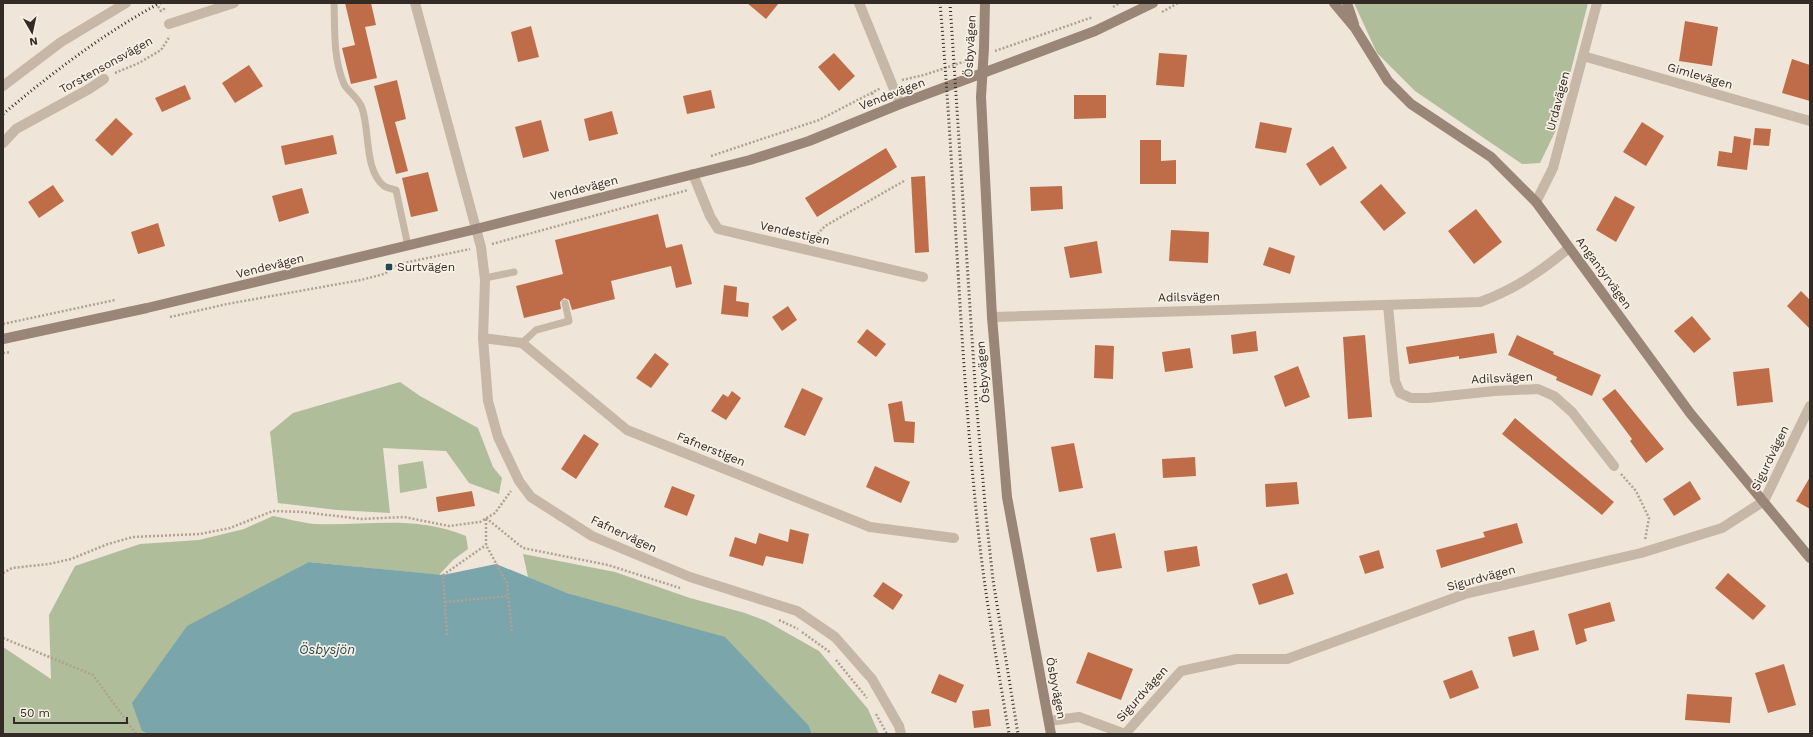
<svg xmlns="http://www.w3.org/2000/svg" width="1813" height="737" font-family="'Work Sans',sans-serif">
<rect width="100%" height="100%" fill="#efe6d9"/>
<g fill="#afbd9a">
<polygon points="1354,3 1588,3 1556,130 1540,163 1522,164 1415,91 1377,53"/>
<polygon points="400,382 420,396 478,428 493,467 502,478 499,494 469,483 446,451 383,448 390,513 337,510 278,503 270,432 293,413"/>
<polygon points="423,461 427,488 400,493 398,465"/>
<path d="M273,516C286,518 301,523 315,524C369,526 414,515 466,536L468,549L453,560L439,575L309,562L142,731L148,734H3V647L51,679L49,615L75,566L140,544L199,540L244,529Z"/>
<polygon points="523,554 615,572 690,598 745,613 766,621 819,651 868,709 879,734 812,734 809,726 570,594 528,577"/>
</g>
<polygon fill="#7aa5ab" points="309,562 443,575 496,564 570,594 725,637 809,726 812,734 148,734 142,731 132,703 187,626"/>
<g fill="#bf6d48">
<polygon points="345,3 371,3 376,25 365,27 377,78 351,84 342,48 355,45"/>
<polygon points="747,3 779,3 766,19"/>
<polygon points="1685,21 1718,27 1712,66 1679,61"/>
<polygon points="531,26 539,57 518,62 511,32"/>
<polygon points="834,53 855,76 839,91 818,67"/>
<polygon points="1159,53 1187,55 1184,87 1156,85"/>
<polygon points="1792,59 1810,65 1810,101 1782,93"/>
<polygon points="249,65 263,86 235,103 222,83"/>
<polygon points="397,80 406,119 395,122 408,171 396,174 374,86"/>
<polygon points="185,85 191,99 162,112 155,98"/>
<polygon points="711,90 715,108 687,114 683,96"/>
<polygon points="1074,95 1106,95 1106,118 1074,119"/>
<polygon points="612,111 618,134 589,141 584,119"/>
<polygon points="116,118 133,134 112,156 95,140"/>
<polygon points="541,120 549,151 523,158 515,127"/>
<polygon points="1260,122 1292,128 1286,153 1255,148"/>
<polygon points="1642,122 1664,136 1646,166 1623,152"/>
<polygon points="1755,128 1771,129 1769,146 1753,145"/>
<polygon points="333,135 337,154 285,165 281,146"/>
<polygon points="1734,136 1751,139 1747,170 1717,166 1719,151 1732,153"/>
<polygon points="1140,140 1161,140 1161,161 1176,160 1176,184 1140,184"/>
<polygon points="1333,146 1347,168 1320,186 1306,164"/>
<polygon points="886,148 897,167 817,217 805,198"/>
<polygon points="428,172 438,211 411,217 402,178"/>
<polygon points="925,176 929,252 915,253 911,177"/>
<polygon points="1381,184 1406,213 1384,231 1360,202"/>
<polygon points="53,185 64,201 39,218 28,202"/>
<polygon points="1062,186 1063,209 1031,211 1030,187"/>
<polygon points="302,188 309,213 279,222 272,196"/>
<polygon points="1615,196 1635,207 1616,242 1596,230"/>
<polygon points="1476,209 1502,242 1474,264 1448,231"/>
<polygon points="658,214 666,248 682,244 692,284 676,288 671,266 611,281 615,299 572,310 569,300 564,298 560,302 561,309 524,318 516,286 563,274 555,240"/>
<polygon points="158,223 165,246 138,254 131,232"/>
<polygon points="1171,230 1209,232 1208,263 1169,261"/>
<polygon points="1097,241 1102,273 1070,278 1064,247"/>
<polygon points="1269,247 1295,256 1290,274 1263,265"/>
<polygon points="724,285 737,287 736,301 749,303 748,317 721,314"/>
<polygon points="1801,291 1810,300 1810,329 1787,306"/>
<polygon points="788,306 797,320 782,331 772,317"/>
<polygon points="1692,316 1711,339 1694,353 1674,331"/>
<polygon points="867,329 886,344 876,357 857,342"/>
<polygon points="1256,331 1258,351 1233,354 1231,335"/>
<polygon points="1494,333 1497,353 1459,359 1459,356 1409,364 1406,347"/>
<polygon points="1365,335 1372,417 1348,419 1343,337"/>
<polygon points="1517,335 1554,352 1553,354 1601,375 1592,396 1556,380 1557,377 1508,355"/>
<polygon points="1095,345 1114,346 1113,379 1094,378"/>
<polygon points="1190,348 1193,368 1165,372 1162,352"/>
<polygon points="655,353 669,364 651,388 636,378"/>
<polygon points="1298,366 1310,397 1285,407 1274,376"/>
<polygon points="1769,368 1773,402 1737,406 1733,372"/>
<polygon points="802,388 823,398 805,436 784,427"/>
<polygon points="1615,389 1664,449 1646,463 1630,441 1632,439 1602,399"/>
<polygon points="732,391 741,398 726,420 711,411 723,394 728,397"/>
<polygon points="902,401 905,421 915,422 914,443 894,442 888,404"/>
<polygon points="1515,418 1614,502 1602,515 1502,434"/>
<polygon points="584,434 599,444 576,479 561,469"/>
<polygon points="1074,443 1083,488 1059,492 1051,447"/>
<polygon points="1195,457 1196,476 1163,478 1162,459"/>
<polygon points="875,466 910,482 901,503 866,487"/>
<polygon points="1810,477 1810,509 1796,501"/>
<polygon points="1690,481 1701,499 1674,516 1663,499"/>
<polygon points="1297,482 1299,504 1266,507 1265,484"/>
<polygon points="672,486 695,495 687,516 664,507"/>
<polygon points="472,491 475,506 438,512 436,497"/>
<polygon points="1517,523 1523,543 1441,568 1436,550 1485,537 1483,532"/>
<polygon points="790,529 809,534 803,564 766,556 763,566 729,556 735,537 756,544 759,533 788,542"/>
<polygon points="1115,533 1122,568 1097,572 1090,538"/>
<polygon points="1197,546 1200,566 1167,572 1164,551"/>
<polygon points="1379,550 1384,568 1365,574 1359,556"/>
<polygon points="1287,573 1294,594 1259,605 1252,584"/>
<polygon points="1728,573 1766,606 1753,620 1715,588"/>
<polygon points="883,582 903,595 893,610 873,596"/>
<polygon points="1610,602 1615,621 1584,629 1587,641 1576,645 1568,614"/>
<polygon points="1534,630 1539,650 1513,657 1508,637"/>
<polygon points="1088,652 1133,669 1121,700 1076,683"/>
<polygon points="1784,664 1796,705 1768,713 1755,673"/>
<polygon points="1472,670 1479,688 1450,699 1443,681"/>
<polygon points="939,674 964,685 956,703 931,693"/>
<polygon points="1687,694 1732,697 1730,723 1685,720"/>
<polygon points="989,709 991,726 974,728 972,711"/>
</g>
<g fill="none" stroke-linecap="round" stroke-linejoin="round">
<g stroke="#b2a190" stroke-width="2.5" stroke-dasharray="2 2" stroke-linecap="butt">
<polyline points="156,3 161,11 164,9 165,12"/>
<polyline points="1113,7 1120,3"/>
<polyline points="1162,12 1178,3"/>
<polyline points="995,51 1093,17"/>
<polyline points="115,73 139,63 161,50 170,36"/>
<polyline points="902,80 924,75 972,59"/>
<polyline points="872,93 875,102"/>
<polyline points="711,156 819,120 881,88"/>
<polyline points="812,240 825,226 904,181"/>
<polyline points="492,244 688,190"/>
<polyline points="170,317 227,304 361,280 384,274 399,264 470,249"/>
<polyline points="3,324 115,300"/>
<polyline points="3,353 10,352"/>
<polyline points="1621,474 1636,491 1649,518 1645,540"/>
<polyline points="486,518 523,548 608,565 680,588"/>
<polyline points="486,519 486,545 497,565"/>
<polyline points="496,564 507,583 512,631"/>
<polyline points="3,573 12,568 49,564 71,559 108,544 133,537 200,534 230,528 273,511 303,512 361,519 404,517 449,526 480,522 495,513 511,491"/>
<polyline points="445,602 508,596"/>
<polyline points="779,620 798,629"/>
<polyline points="802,632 831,653"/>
<polyline points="447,635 443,575 486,545"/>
<polyline points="3,638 93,675 136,734"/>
<polyline points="836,660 867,698"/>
<polyline points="876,714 887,734"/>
</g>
<g stroke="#c6b7a6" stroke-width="7">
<path d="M334,3C335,30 333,58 344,84C348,92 359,98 362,108C370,130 364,170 384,186C387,188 392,189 396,190L408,246"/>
<polyline points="485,278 514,272"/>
<polyline points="522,343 536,330 569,321 565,303"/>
</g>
<g stroke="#c6b7a6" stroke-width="10">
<polyline points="415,3 481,247 485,280 483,338 488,401 498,437 519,481 531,497 592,536 690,577 797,611 835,637 872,679 899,726 901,734"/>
<polyline points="859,3 900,104"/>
<polyline points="169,24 234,3"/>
<polyline points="1583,56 1810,121"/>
<polyline points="3,86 61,42 126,3"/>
<polyline points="3,143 16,129 89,89 104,79"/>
<polyline points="693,174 710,216 718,229 923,277"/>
<polyline points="1536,202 1553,168 1597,3"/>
<polyline points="1388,305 1395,381 1400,393 1411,398 1428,398 1494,391 1538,389 1554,396 1572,412 1614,466"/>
<path d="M992,317L1480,302C1515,289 1540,272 1569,248"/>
<polyline points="483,338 522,343 627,430 870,527 954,538"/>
<polyline points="1049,721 1079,717 1125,734"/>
<polyline points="1125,734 1181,671 1237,659 1287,659 1465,594 1641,553 1722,528 1764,501 1810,406"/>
</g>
<g stroke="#9a8677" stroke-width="10">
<polyline points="1334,3 1355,28 1388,81 1411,104 1491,157 1536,202 1690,413 1810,558"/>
<polyline points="1347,3 1354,24"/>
<polyline points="984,48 985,3"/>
<polyline points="981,97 992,317 1007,497 1051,734"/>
<polyline points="3,339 147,308 476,229 750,160 809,141 900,104 1095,31 1153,3"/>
</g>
<g stroke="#332b26" stroke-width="3" stroke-dasharray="1 3" stroke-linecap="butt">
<path d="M940,3C955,175 959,347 977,519C984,591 997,662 1009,734"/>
<polyline points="950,3 976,399 986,516 993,580 1018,734"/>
<path d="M3,114C52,73 104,33 160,3"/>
</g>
<polyline stroke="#9a8677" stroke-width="10" points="981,97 984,48"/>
</g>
<rect fill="#1f4a52" stroke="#f8f0e5" stroke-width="1.5" x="385" y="263" width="8" height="8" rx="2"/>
<g text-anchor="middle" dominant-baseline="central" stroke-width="3.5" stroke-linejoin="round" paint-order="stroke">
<g font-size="12" fill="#332b26" stroke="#f8f0e5">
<text transform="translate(970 46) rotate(-87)">Ösbyvägen</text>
<text transform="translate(106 65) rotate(-29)">Torstensonsvägen</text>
<text transform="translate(1700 76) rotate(16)">Gimlevägen</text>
<text transform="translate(892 94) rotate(-21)">Vendevägen</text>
<text transform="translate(1558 101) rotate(-75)">Urdavägen</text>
<text transform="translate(584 188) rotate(-14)">Vendevägen</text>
<text transform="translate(795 233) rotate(13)">Vendestigen</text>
<text transform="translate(270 266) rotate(-14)">Vendevägen</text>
<text transform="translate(1604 273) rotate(54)">Angantyrvägen</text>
<text transform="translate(1189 297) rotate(-1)">Adilsvägen</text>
<text transform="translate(983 372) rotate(-95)">Ösbyvägen</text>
<text transform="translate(1502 378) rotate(-3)">Adilsvägen</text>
<text transform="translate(711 449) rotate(22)">Fafnerstigen</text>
<text transform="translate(1770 458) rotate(-64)">Sigurdvägen</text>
<text transform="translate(624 534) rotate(25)">Fafnervägen</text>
<text transform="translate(1481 578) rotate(-15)">Sigurdvägen</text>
<text transform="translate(1056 688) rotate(79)">Ösbyvägen</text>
<text transform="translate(1142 694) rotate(-48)">Sigurdvägen</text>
</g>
<g font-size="12" fill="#332b26" stroke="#f8f0e5" text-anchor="start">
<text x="397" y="267">Surtvägen</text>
</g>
<g font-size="13" font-style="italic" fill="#1f4a52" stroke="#f8f0e5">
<text x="327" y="649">Ösbysjön</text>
</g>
</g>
<rect width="1813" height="737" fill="none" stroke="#332b26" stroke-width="8"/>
<g transform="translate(32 32) rotate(171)" stroke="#f8f0e5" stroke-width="3" paint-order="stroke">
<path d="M0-3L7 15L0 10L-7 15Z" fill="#332b26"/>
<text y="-6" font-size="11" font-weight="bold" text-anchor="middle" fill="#332b26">N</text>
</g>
<path d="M14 717v6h113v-6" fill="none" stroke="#332b26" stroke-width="2"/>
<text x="20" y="717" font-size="12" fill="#332b26" stroke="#f8f0e5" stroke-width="3" paint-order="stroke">50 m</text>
</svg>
